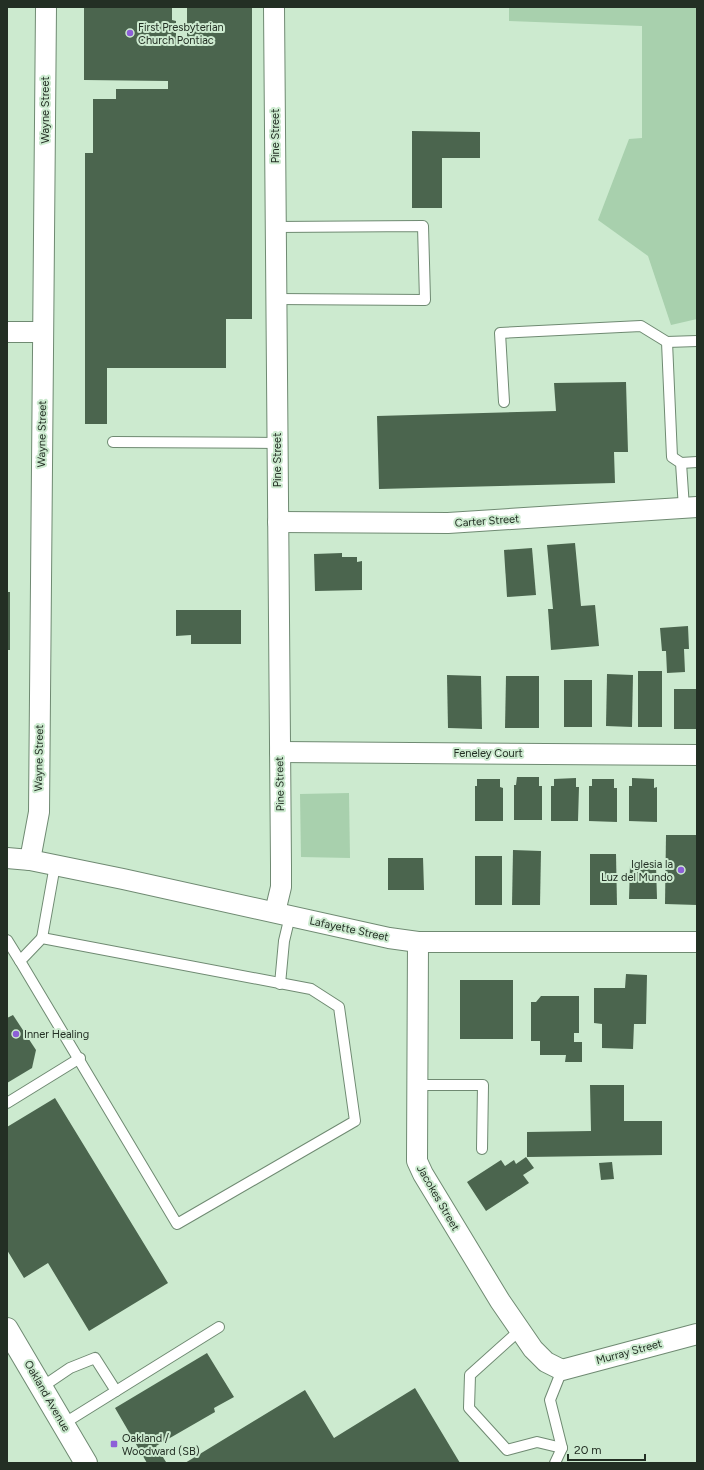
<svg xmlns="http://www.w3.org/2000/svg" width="704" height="1470" font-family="Figtree,sans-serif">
<rect width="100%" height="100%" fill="#cceacf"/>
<g fill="#a8d0ad">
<polygon points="509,7 697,7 697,319 671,325 648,256 598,220 629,139 642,138 642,26 509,21"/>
<polygon points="349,793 350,858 301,857 300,794"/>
</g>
<g fill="#4b654e">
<polygon points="84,7 172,7 172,20 176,21 176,45 187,44 187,7 252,7 252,319 226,319 226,368 107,368 107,424 85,424 85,153 93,153 93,99 116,99 116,89 168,89 168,81 84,80"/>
<polygon points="412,131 480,132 480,158 442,158 442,208 412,208"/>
<polygon points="626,382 628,452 614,452 615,483 379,489 377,416 556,411 554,383"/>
<polygon points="575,543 581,606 595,605 599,646 551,650 548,609 553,609 547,545"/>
<polygon points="532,548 536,595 507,597 504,550"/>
<polygon points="342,553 342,557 357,557 357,562 362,561 362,590 315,591 314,554"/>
<rect x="7" y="592" width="3" height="58"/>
<polygon points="176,610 241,610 241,644 191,644 191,635 176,636"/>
<polygon points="688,626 689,649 684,649 685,672 667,673 666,651 662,651 660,628"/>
<rect x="638" y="671" width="24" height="56"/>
<polygon points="607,674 633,675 632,727 606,726"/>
<polygon points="447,675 481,676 482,729 448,728"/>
<polygon points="506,676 539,676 539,728 505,728"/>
<rect x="564" y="680" width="28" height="47"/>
<rect x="674" y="689" width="23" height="40"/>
<polygon points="517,777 539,777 539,786 542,786 542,820 514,820 514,785 516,785"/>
<polygon points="576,778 576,787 579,787 578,821 551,821 551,786 554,786 554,779"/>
<polygon points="632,778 654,779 654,788 657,787 657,822 629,821 629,786 632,786"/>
<polygon points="477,779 500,779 500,787 503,788 503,821 475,821 475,786 477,786"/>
<polygon points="592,779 614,779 614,788 617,788 617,822 589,821 589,786 592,786"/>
<polygon points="666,835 697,835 697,905 665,904"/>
<polygon points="513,850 541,851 540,905 512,905"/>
<polygon points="590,854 616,854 617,905 590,905"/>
<rect x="475" y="856" width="27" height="49"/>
<polygon points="388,858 423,858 424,890 388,890"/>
<polygon points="630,865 656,865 657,899 629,899"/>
<polygon points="626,974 647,975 646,1024 634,1024 633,1049 602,1048 602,1024 594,1023 594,988 625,988"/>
<rect x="460" y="980" width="53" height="59"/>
<polygon points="541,996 579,996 579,1033 574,1033 574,1042 582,1042 582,1062 565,1062 566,1055 540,1055 540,1041 531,1041 531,1002 536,1002"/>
<polygon points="13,1015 36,1050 32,1068 7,1083 7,1018"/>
<polygon points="590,1085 624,1085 624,1121 662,1121 662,1155 527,1157 527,1132 591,1131"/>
<polygon points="55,1098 168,1283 89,1331 48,1263 24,1278 7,1250 7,1127"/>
<polygon points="526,1157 534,1168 523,1175 529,1183 486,1211 467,1182 501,1160 505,1166 514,1160 516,1164"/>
<polygon points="612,1162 614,1179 601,1180 599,1163"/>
<polygon points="207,1353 234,1397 214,1408 215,1412 156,1446 166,1462 147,1463 115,1408"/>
<polygon points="415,1388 460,1463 185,1463 305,1390 334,1438"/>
</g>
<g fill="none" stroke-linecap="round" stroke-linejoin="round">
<defs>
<g id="service">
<polyline points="276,227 423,226 425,300 276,299"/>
<polyline points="667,342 697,341"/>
<polyline points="504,402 500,333 641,326 667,342 672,457 681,463 684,508"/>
<polyline points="113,442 277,443"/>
<polyline points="681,463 697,462"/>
<polygon points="42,938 311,989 339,1007 355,1121 177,1224 20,961"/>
<polyline points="42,938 55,865"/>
<polyline points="7,940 20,961"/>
<polyline points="280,984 284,941 290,916"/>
<polyline points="417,1085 483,1085 482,1149"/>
<polyline points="7,1103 80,1058"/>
<polyline points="520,1330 470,1375 469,1408 507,1450 537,1442 562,1448"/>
<polyline points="42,1387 70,1368 95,1358 116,1391"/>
<polyline points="63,1424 219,1327"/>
<polyline points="555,1463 562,1448 550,1400 562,1370"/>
</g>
<g id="minor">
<polyline points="274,7 281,865 281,887 275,912"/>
<polyline points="7,332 43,332"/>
<polyline points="278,522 448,523 697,507"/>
<polyline points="280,752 697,755"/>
<polyline points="7,858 30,860 123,879 389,938 418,942 697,942"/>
<polyline points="30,860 39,812 46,7"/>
<polyline points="418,942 417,1161 423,1174 500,1301 533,1349 546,1362 562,1370 697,1334"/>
</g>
<polyline id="tertiary" points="7,1329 86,1463"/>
</defs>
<use href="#service" stroke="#6f8a72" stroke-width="12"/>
<use href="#minor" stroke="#6f8a72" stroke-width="22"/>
<use href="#tertiary" stroke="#6f8a72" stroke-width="24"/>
<use href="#service" stroke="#fff" stroke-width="10"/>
<use href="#minor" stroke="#fff" stroke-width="20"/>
<use href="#tertiary" stroke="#fff" stroke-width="22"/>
</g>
<g fill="#8d5fd8" stroke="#cceacf" stroke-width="1.5">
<circle cx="130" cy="33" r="4"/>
<circle cx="681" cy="870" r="4"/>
<circle cx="16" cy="1034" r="4"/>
<rect x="110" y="1440" width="8" height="8" rx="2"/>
</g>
<g text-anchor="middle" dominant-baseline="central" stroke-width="4" stroke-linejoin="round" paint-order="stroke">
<g font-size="11" fill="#232f24" stroke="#cceacf" text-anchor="start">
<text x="138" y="27">First Presbyterian<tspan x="138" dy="13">Church Pontiac</tspan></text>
<text x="673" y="864" text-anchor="end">Iglesia la<tspan x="673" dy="13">Luz del Mundo</tspan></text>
<text x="24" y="1034">Inner Healing</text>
<text x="122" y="1438">Oakland /<tspan x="122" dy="13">Woodward (SB)</tspan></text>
</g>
<g font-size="11" fill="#232f24" stroke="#cceacf">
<text transform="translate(45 110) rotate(-90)">Wayne Street</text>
<text transform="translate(275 136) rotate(-90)">Pine Street</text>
<text transform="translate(42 434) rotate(-89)">Wayne Street</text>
<text transform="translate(277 460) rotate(-90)">Pine Street</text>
<text transform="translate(487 521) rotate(-4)">Carter Street</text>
<text x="488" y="753">Feneley Court</text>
<text transform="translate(39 758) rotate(-89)">Wayne Street</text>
<text transform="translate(280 784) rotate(-91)">Pine Street</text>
<text transform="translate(349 929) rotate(12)">Lafayette Street</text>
<text transform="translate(438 1198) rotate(60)">Jacokes Street</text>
<text transform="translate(629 1352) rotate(-15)">Murray Street</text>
<text transform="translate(47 1396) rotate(60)">Oakland Avenue</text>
</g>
</g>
<rect width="704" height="1470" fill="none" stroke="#232f24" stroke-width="16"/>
<path d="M568 1454v6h77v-6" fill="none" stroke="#232f24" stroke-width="2"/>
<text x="574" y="1454" font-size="12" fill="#232f24" stroke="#cceacf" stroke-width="3" paint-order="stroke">20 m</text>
</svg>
